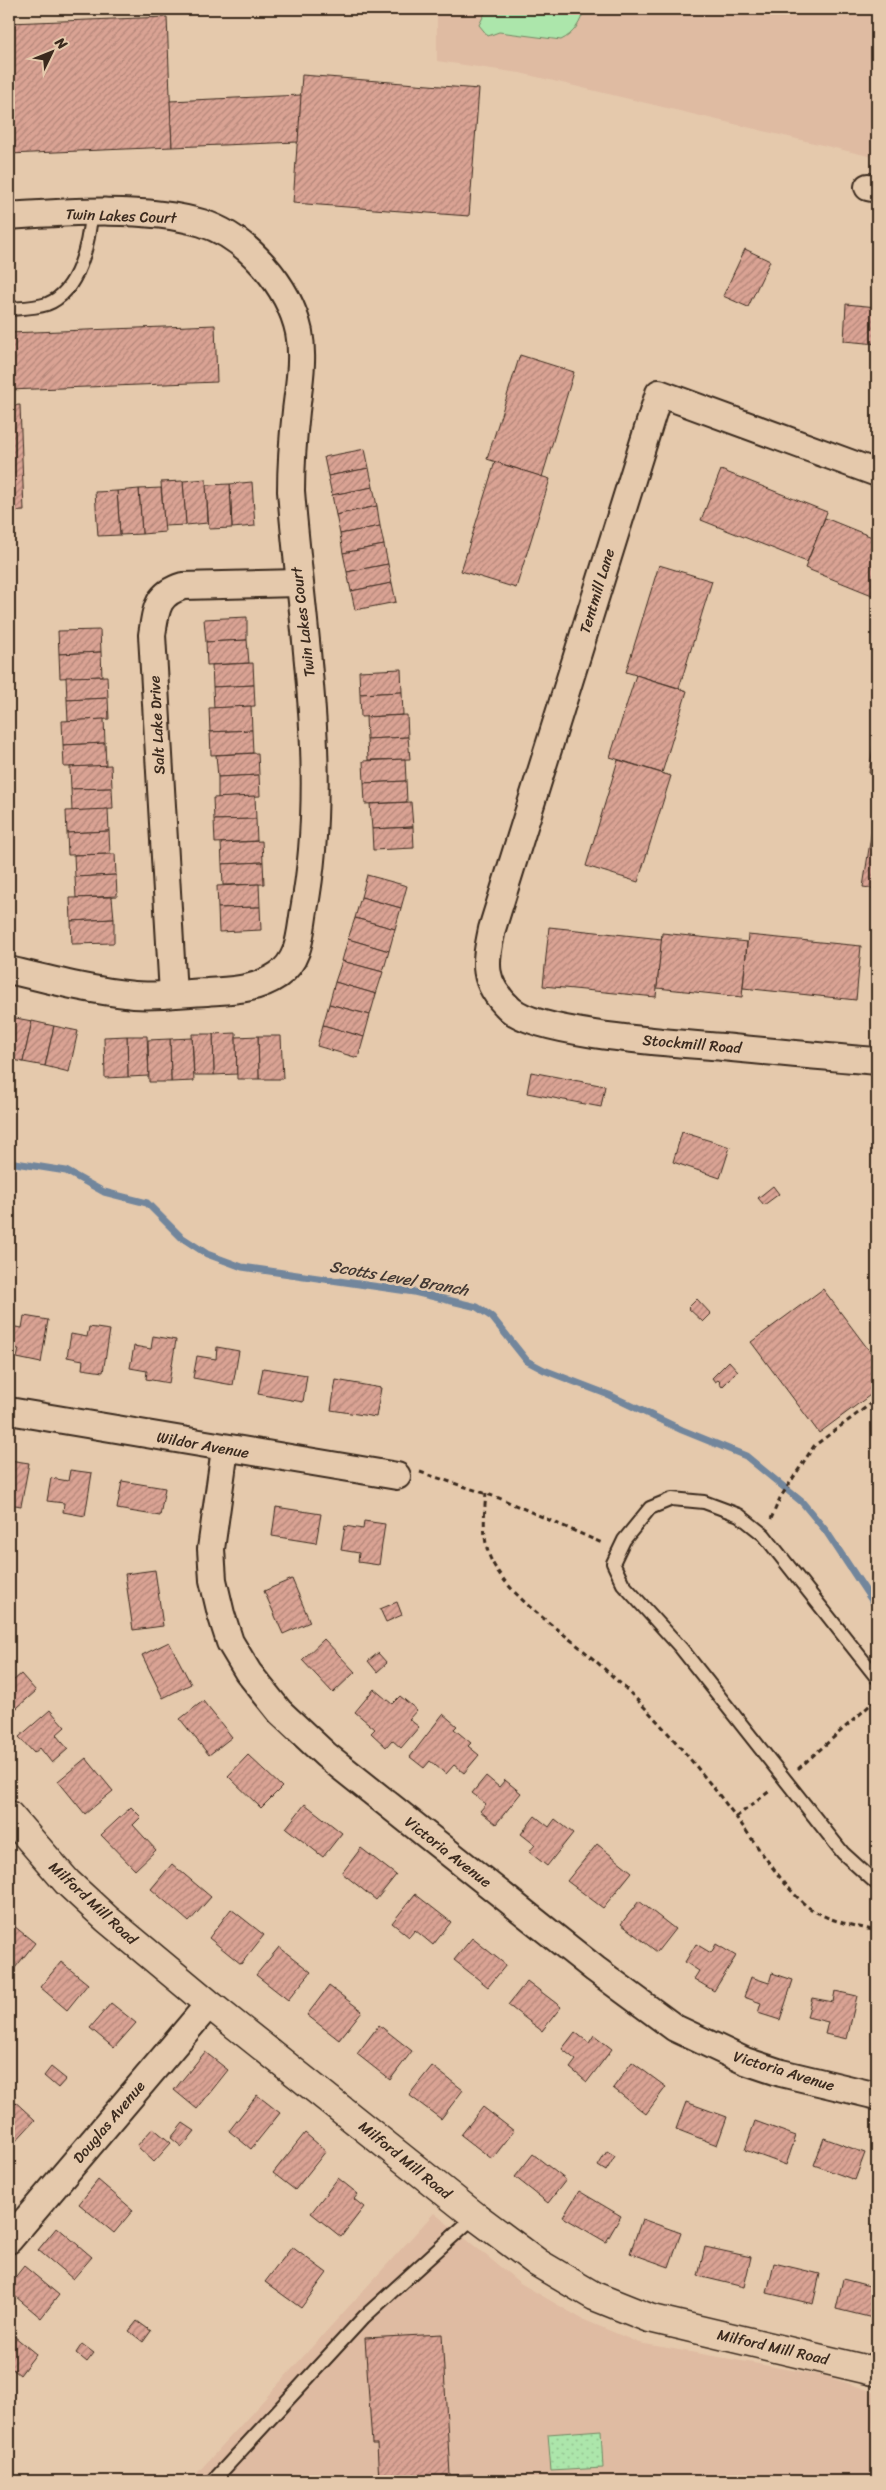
<svg xmlns="http://www.w3.org/2000/svg" width="886" height="2490" font-family="Sriracha,sans-serif">
<defs>
<pattern id="park-dots" width="8" height="8" patternUnits="userSpaceOnUse" patternTransform="scale(1.25)"><rect width="8" height="8" fill="#ace6ab"/><path d="M2 2h.1M6 6h.1" fill="none" stroke="#95c593" stroke-width="1.8" stroke-linecap="round"/></pattern>
<pattern id="building-hatch" width="6" height="6" patternUnits="userSpaceOnUse" patternTransform="scale(1.25)"><rect width="6" height="6" fill="#daa394"/><path d="M-1 1l2-2M0 6l6-6M5 7l2-2" fill="none" stroke="#b28578"/></pattern>
</defs>
<rect width="100%" height="100%" fill="#e5c9ac"/>
<filter id="ink" filterUnits="userSpaceOnUse"><feTurbulence type="fractalNoise" baseFrequency=".02" numOctaves="2"/><feDisplacementMap in="SourceGraphic" scale="10" xChannelSelector="R" yChannelSelector="G"/><feConvolveMatrix kernelMatrix="1 2 1 2 8 2 1 2 1" color-interpolation-filters="sRGB"/></filter>
<g filter="url(#ink)">
<g fill="#dfbba2">
<polygon points="437,9 877,9 877,158 520,73 437,61"/>
<polygon points="434,2213 520,2283 582,2319 639,2343 826,2376 877,2393 877,2481 190,2481"/>
</g>
<path fill="#ace6ab" stroke="#748864" d="M487,9H584C581,22 574,34 561,40L499,32L488,36L479,25Z"/>
<polygon fill="url(#park-dots)" stroke="#748864" points="601,2430 603,2468 551,2471 548,2434"/>
<g fill="none" stroke-linecap="round" stroke-linejoin="round">
<polyline stroke="#72869c" stroke-width="7" points="9,1162 66,1171 104,1192 147,1203 181,1237 207,1254 242,1267 414,1292 477,1307 492,1317 527,1361 544,1370 609,1395 682,1430 746,1456 802,1502 826,1531 877,1608"/>
</g>
<g fill="url(#building-hatch)" stroke="#3b2a1e">
<polygon points="167,17 172,147 9,154 9,23"/>
<polygon points="302,75 479,89 469,216 293,203"/>
<polygon points="301,95 298,142 172,147 170,101"/>
<polygon points="745,249 770,261 748,307 723,296"/>
<polygon points="846,304 877,307 877,344 844,341"/>
<polygon points="215,325 217,382 9,390 9,333"/>
<polygon points="520,355 574,372 542,477 487,459"/>
<polygon points="20,405 24,511 9,512 9,406"/>
<polygon points="365,449 369,468 328,476 324,457"/>
<polygon points="495,462 550,479 516,588 461,571"/>
<polygon points="369,468 373,487 332,495 328,476"/>
<polygon points="721,470 827,512 807,562 701,520"/>
<polygon points="206,479 208,523 186,525 183,481"/>
<polygon points="183,481 186,525 164,526 161,482"/>
<polygon points="252,482 255,526 232,528 230,484"/>
<polygon points="230,484 232,528 209,529 206,485"/>
<polygon points="373,487 377,506 336,515 332,495"/>
<polygon points="161,488 165,532 142,534 139,489"/>
<polygon points="139,489 142,534 120,535 117,491"/>
<polygon points="117,491 120,535 98,536 95,492"/>
<polygon points="377,506 380,526 340,534 336,515"/>
<polygon points="825,518 877,539 877,597 805,568"/>
<polygon points="380,526 384,545 343,553 340,534"/>
<polygon points="384,545 388,564 347,572 343,553"/>
<polygon points="388,564 392,583 351,591 347,572"/>
<polygon points="659,565 712,581 679,688 626,672"/>
<polygon points="392,583 396,602 355,610 351,591"/>
<polygon points="247,617 247,640 206,642 204,619"/>
<polygon points="9,628 13,628 15,670 9,671"/>
<polygon points="100,630 101,652 59,654 58,631"/>
<polygon points="247,640 249,663 207,665 206,642"/>
<polygon points="101,652 102,676 60,678 59,654"/>
<polygon points="253,663 254,685 213,687 212,665"/>
<polygon points="401,669 402,692 360,694 359,671"/>
<polygon points="636,675 687,691 662,773 610,757"/>
<polygon points="107,676 108,698 67,700 66,677"/>
<polygon points="254,685 255,706 214,708 213,687"/>
<polygon points="402,692 403,715 361,717 360,694"/>
<polygon points="108,698 109,719 68,721 67,700"/>
<polygon points="251,706 252,730 210,732 209,708"/>
<polygon points="407,715 408,737 367,739 366,717"/>
<polygon points="104,719 105,743 63,745 62,721"/>
<polygon points="877,722 877,774 869,773"/>
<polygon points="252,730 253,753 211,755 210,732"/>
<polygon points="408,737 410,759 368,760 367,739"/>
<polygon points="105,743 106,766 64,767 63,745"/>
<polygon points="258,753 259,775 218,777 216,755"/>
<polygon points="405,759 406,781 364,783 363,761"/>
<polygon points="618,760 671,776 638,882 586,866"/>
<polygon points="111,765 112,788 71,789 70,767"/>
<polygon points="259,775 260,796 218,798 218,777"/>
<polygon points="406,781 407,802 365,804 364,783"/>
<polygon points="112,788 113,809 72,811 71,789"/>
<polygon points="255,796 256,819 214,820 213,798"/>
<polygon points="877,797 877,889 863,887"/>
<polygon points="411,802 413,827 372,829 370,804"/>
<polygon points="108,809 109,831 67,833 66,811"/>
<polygon points="256,819 257,841 215,843 214,820"/>
<polygon points="413,827 414,848 373,850 372,829"/>
<polygon points="109,831 110,854 68,855 67,833"/>
<polygon points="262,841 263,862 222,864 221,843"/>
<polygon points="115,854 116,875 75,877 74,855"/>
<polygon points="263,862 264,884 223,885 222,864"/>
<polygon points="116,875 117,896 76,898 75,877"/>
<polygon points="367,875 407,886 401,908 361,897"/>
<polygon points="259,884 260,907 218,908 217,886"/>
<polygon points="112,897 114,919 71,921 70,898"/>
<polygon points="361,897 401,908 395,929 355,918"/>
<polygon points="260,907 261,930 219,932 218,908"/>
<polygon points="355,918 395,929 389,951 348,939"/>
<polygon points="114,919 114,943 72,944 71,921"/>
<polygon points="549,927 662,939 656,997 543,986"/>
<polygon points="662,933 747,942 742,997 657,988"/>
<polygon points="748,935 861,946 856,1000 743,988"/>
<polygon points="348,939 389,951 383,972 342,961"/>
<polygon points="342,961 383,972 376,994 335,982"/>
<polygon points="335,982 376,994 370,1015 329,1004"/>
<polygon points="329,1004 370,1015 364,1037 323,1025"/>
<polygon points="10,1017 32,1021 23,1062 9,1059"/>
<polygon points="32,1021 54,1026 45,1066 23,1062"/>
<polygon points="323,1025 364,1037 358,1058 317,1046"/>
<polygon points="54,1026 78,1031 69,1072 45,1066"/>
<polygon points="236,1033 237,1074 214,1075 213,1034"/>
<polygon points="192,1034 213,1034 214,1075 194,1075"/>
<polygon points="127,1036 147,1036 149,1076 128,1077"/>
<polygon points="127,1036 128,1077 105,1078 104,1037"/>
<polygon points="258,1036 281,1036 283,1079 259,1079"/>
<polygon points="258,1036 259,1079 237,1079 236,1037"/>
<polygon points="192,1038 194,1081 171,1082 170,1039"/>
<polygon points="170,1039 171,1082 149,1082 148,1040"/>
<polygon points="531,1072 605,1086 601,1107 527,1093"/>
<polygon points="682,1132 730,1147 720,1178 673,1162"/>
<polygon points="773,1186 779,1194 764,1205 758,1198"/>
<polygon points="823,1289 877,1361 877,1390 819,1433 751,1342"/>
<polygon points="697,1299 711,1314 703,1322 688,1308"/>
<polygon points="24,1316 48,1320 41,1363 17,1358 19,1349 9,1348 9,1326 22,1328"/>
<polygon points="89,1327 110,1330 103,1372 82,1369 83,1360 67,1357 71,1334 87,1337"/>
<polygon points="153,1336 176,1340 169,1383 146,1379 147,1371 130,1368 134,1346 151,1349"/>
<polygon points="217,1347 239,1351 233,1385 193,1378 197,1356 216,1359"/>
<polygon points="729,1361 738,1371 722,1387 719,1383 720,1382 718,1380 715,1382 712,1378"/>
<polygon points="263,1368 307,1375 303,1402 258,1394"/>
<polygon points="336,1380 381,1388 376,1417 331,1410"/>
<polygon points="9,1460 29,1463 21,1506 9,1504"/>
<polygon points="70,1470 92,1473 85,1516 63,1512 64,1503 47,1501 51,1478 68,1481"/>
<polygon points="122,1481 165,1488 160,1516 117,1509"/>
<polygon points="276,1507 321,1514 316,1543 272,1536"/>
<polygon points="364,1521 385,1524 379,1565 358,1562 359,1553 341,1550 345,1526 363,1529"/>
<polygon points="155,1570 163,1626 133,1630 125,1574"/>
<polygon points="292,1579 310,1622 283,1634 264,1591"/>
<polygon points="397,1602 402,1615 386,1622 380,1609"/>
<polygon points="324,1639 355,1672 333,1693 302,1660"/>
<polygon points="169,1642 191,1684 163,1698 142,1655"/>
<polygon points="378,1653 387,1663 377,1672 368,1661"/>
<polygon points="21,1674 36,1691 9,1715 9,1675 14,1680"/>
<polygon points="374,1689 392,1704 400,1696 417,1710 409,1719 419,1727 401,1748 392,1740 386,1747 371,1733 375,1729 355,1712"/>
<polygon points="203,1701 232,1737 209,1755 180,1719"/>
<polygon points="50,1710 65,1727 56,1735 68,1749 52,1763 40,1748 34,1753 19,1737"/>
<polygon points="443,1714 457,1726 454,1729 471,1743 468,1746 479,1755 464,1773 454,1765 446,1774 430,1761 424,1768 410,1757"/>
<polygon points="248,1755 282,1787 261,1808 228,1776"/>
<polygon points="86,1758 113,1791 85,1814 58,1781"/>
<polygon points="486,1776 499,1787 505,1780 521,1793 496,1824 480,1811 486,1804 472,1793"/>
<polygon points="305,1804 342,1833 323,1857 286,1828"/>
<polygon points="131,1807 141,1817 133,1825 156,1850 135,1870 101,1835"/>
<polygon points="535,1816 549,1827 555,1819 573,1833 547,1866 529,1852 535,1845 521,1834"/>
<polygon points="597,1844 632,1872 603,1908 567,1881"/>
<polygon points="361,1848 396,1875 376,1900 342,1873"/>
<polygon points="172,1864 211,1897 189,1922 151,1889"/>
<polygon points="415,1894 451,1922 433,1945 415,1930 409,1937 392,1923"/>
<polygon points="639,1901 675,1929 657,1952 621,1924"/>
<polygon points="231,1909 264,1935 241,1964 209,1938"/>
<polygon points="9,1922 35,1943 15,1968 9,1963"/>
<polygon points="472,1938 506,1965 488,1987 454,1960"/>
<polygon points="696,1944 711,1953 716,1944 736,1956 714,1991 694,1979 699,1971 685,1962"/>
<polygon points="279,1947 311,1972 288,2000 256,1975"/>
<polygon points="61,1962 88,1984 67,2010 40,1987"/>
<polygon points="772,1973 793,1980 780,2020 758,2013 761,2003 744,1997 751,1977 769,1983"/>
<polygon points="527,1981 561,2007 542,2031 508,2005"/>
<polygon points="329,1986 362,2011 339,2040 307,2015"/>
<polygon points="835,1991 857,1996 847,2039 825,2034 828,2022 807,2017 812,1998 833,2002"/>
<polygon points="111,2003 136,2023 114,2048 90,2028"/>
<polygon points="379,2025 412,2051 390,2080 357,2054"/>
<polygon points="575,2032 589,2043 594,2035 612,2049 587,2082 570,2068 576,2060 562,2049"/>
<polygon points="205,2052 228,2070 197,2109 174,2090"/>
<polygon points="632,2062 666,2087 646,2114 613,2088"/>
<polygon points="432,2066 463,2090 441,2119 409,2095"/>
<polygon points="51,2067 66,2079 58,2088 44,2076"/>
<polygon points="257,2095 280,2113 251,2149 229,2131"/>
<polygon points="10,2097 35,2120 13,2144 9,2141"/>
<polygon points="686,2102 727,2117 717,2145 676,2129"/>
<polygon points="483,2107 514,2131 492,2159 461,2135"/>
<polygon points="755,2121 796,2136 786,2165 745,2150"/>
<polygon points="183,2123 195,2131 182,2147 171,2138"/>
<polygon points="153,2128 171,2143 154,2162 137,2146"/>
<polygon points="305,2133 326,2151 295,2190 273,2173"/>
<polygon points="824,2138 865,2153 855,2180 814,2165"/>
<polygon points="607,2151 615,2156 606,2171 598,2166"/>
<polygon points="533,2154 566,2180 548,2203 515,2177"/>
<polygon points="338,2178 358,2194 354,2199 364,2207 341,2237 311,2213"/>
<polygon points="98,2180 133,2210 114,2233 79,2204"/>
<polygon points="579,2191 621,2216 606,2242 563,2217"/>
<polygon points="642,2219 681,2233 669,2267 630,2253"/>
<polygon points="57,2227 92,2257 73,2279 38,2250"/>
<polygon points="292,2247 327,2273 301,2308 265,2282"/>
<polygon points="705,2247 751,2257 744,2287 698,2276"/>
<polygon points="774,2263 820,2274 813,2304 767,2293"/>
<polygon points="24,2266 59,2295 41,2318 9,2291 9,2285"/>
<polygon points="843,2279 877,2288 877,2319 836,2309"/>
<polygon points="137,2321 151,2331 143,2342 129,2331"/>
<polygon points="9,2332 36,2354 20,2375 9,2366"/>
<polygon points="442,2334 450,2475 473,2474 473,2481 379,2481 377,2444 372,2444 365,2338"/>
<polygon points="82,2344 94,2353 87,2362 76,2353"/>
</g>
<g fill="none" stroke-linecap="round" stroke-linejoin="round">
<defs>
<g id="service">
<path d="M9,309C22,308 35,308 47,304C79,292 89,242 91,213"/>
<polyline points="877,1678 764,1535 739,1515 704,1502 672,1499 650,1508 624,1540 613,1563 623,1584 681,1648 843,1853 877,1884"/>
<polyline points="213,2481 364,2317 475,2216"/>
</g>
<g id="minor">
<polyline points="868,187 877,189"/>
<path d="M9,216C66,212 147,206 202,223C247,237 289,286 299,332C304,358 299,385 296,411C293,438 291,464 291,491C302,630 330,771 304,910C300,934 300,960 278,975C256,990 232,990 207,992C183,993 158,997 134,995C92,991 50,980 9,970"/>
<path d="M877,473L659,393L492,929C485,963 481,982 510,1009C539,1035 678,1043 722,1047C774,1052 825,1057 877,1061"/>
<path d="M173,994L152,635C156,610 156,594 183,586L298,583"/>
<polyline points="9,1411 397,1476"/>
<polyline points="225,1449 211,1549 213,1580 221,1614 230,1642 248,1672 280,1712 326,1755 595,1969 675,2028 745,2061 781,2073 877,2096"/>
<polyline points="9,2240 209,2004"/>
</g>
<polyline id="secondary" points="9,1815 67,1882 107,1919 209,2004 475,2216 538,2263 594,2296 649,2318 877,2372"/>
</defs>
<use href="#service" stroke="#3b2a1e" stroke-width="16"/>
<use href="#minor" stroke="#3b2a1e" stroke-width="30"/>
<use href="#secondary" stroke="#3b2a1e" stroke-width="31"/>
<g stroke="#3b2a1e" stroke-width="3" stroke-dasharray="5 4" stroke-linecap="butt">
<polyline points="873,1214 877,1229"/>
<polyline points="420,1472 499,1498 602,1543"/>
<path d="M486,1493C484,1517 481,1545 495,1567C516,1601 552,1624 583,1650C605,1669 626,1688 646,1709C678,1743 708,1780 736,1817C757,1845 776,1876 801,1901C821,1920 851,1925 877,1931"/>
<polyline points="771,1519 780,1498 814,1446 877,1399"/>
<polyline points="798,1769 877,1699"/>
<polyline points="736,1817 771,1790"/>
</g>
<use href="#service" stroke="#e5c9ac" stroke-width="12"/>
<use href="#minor" stroke="#e5c9ac" stroke-width="26"/>
<use href="#secondary" stroke="#e5c9ac" stroke-width="28"/>
</g>
</g>
<g text-anchor="middle" dominant-baseline="central" stroke-width="5" stroke-linejoin="round" paint-order="stroke">
<g font-size="15" fill="#3b2a1e" stroke="#e5c9ac">
<text transform="translate(121 216) rotate(2)">Twin Lakes Court</text>
<text transform="translate(597 591) rotate(-73)">Tentmill Lane</text>
<text transform="translate(303 622) rotate(-97)">Twin Lakes Court</text>
<text transform="translate(157 725) rotate(-93)">Salt Lake Drive</text>
<text transform="translate(692 1044) rotate(5)">Stockmill Road</text>
<text transform="translate(203 1445) rotate(10)">Wildor Avenue</text>
<text transform="translate(448 1852) rotate(38)">Victoria Avenue</text>
<text transform="translate(93 1903) rotate(43)">Milford Mill Road</text>
<text transform="translate(784 2071) rotate(17)">Victoria Avenue</text>
<text transform="translate(109 2122) rotate(-50)">Douglas Avenue</text>
<text transform="translate(405 2160) rotate(39)">Milford Mill Road</text>
<text transform="translate(773 2347) rotate(13)">Milford Mill Road</text>
</g>
<g font-size="16" font-style="italic" fill="#443933" stroke="#e5c9ac">
<text transform="translate(399 1278) rotate(10)">Scotts Level Branch</text>
</g>
</g>
<rect width="886" height="2490" fill="none" stroke="#e5c9ac" stroke-width="30"/>
<rect x="15" y="15" width="856" height="2460" fill="none" stroke="#3b2a1e" stroke-width="2" filter="url(#ink)"/>
<g transform="translate(52 52) rotate(47)" stroke="#e5c9ac" stroke-width="4" paint-order="stroke">
<path d="M0-4L9 19L0 12L-9 19Z" fill="#3b2a1e"/>
<text y="-8" font-size="14" font-weight="bold" text-anchor="middle" fill="#3b2a1e">N</text>
</g>
</svg>
